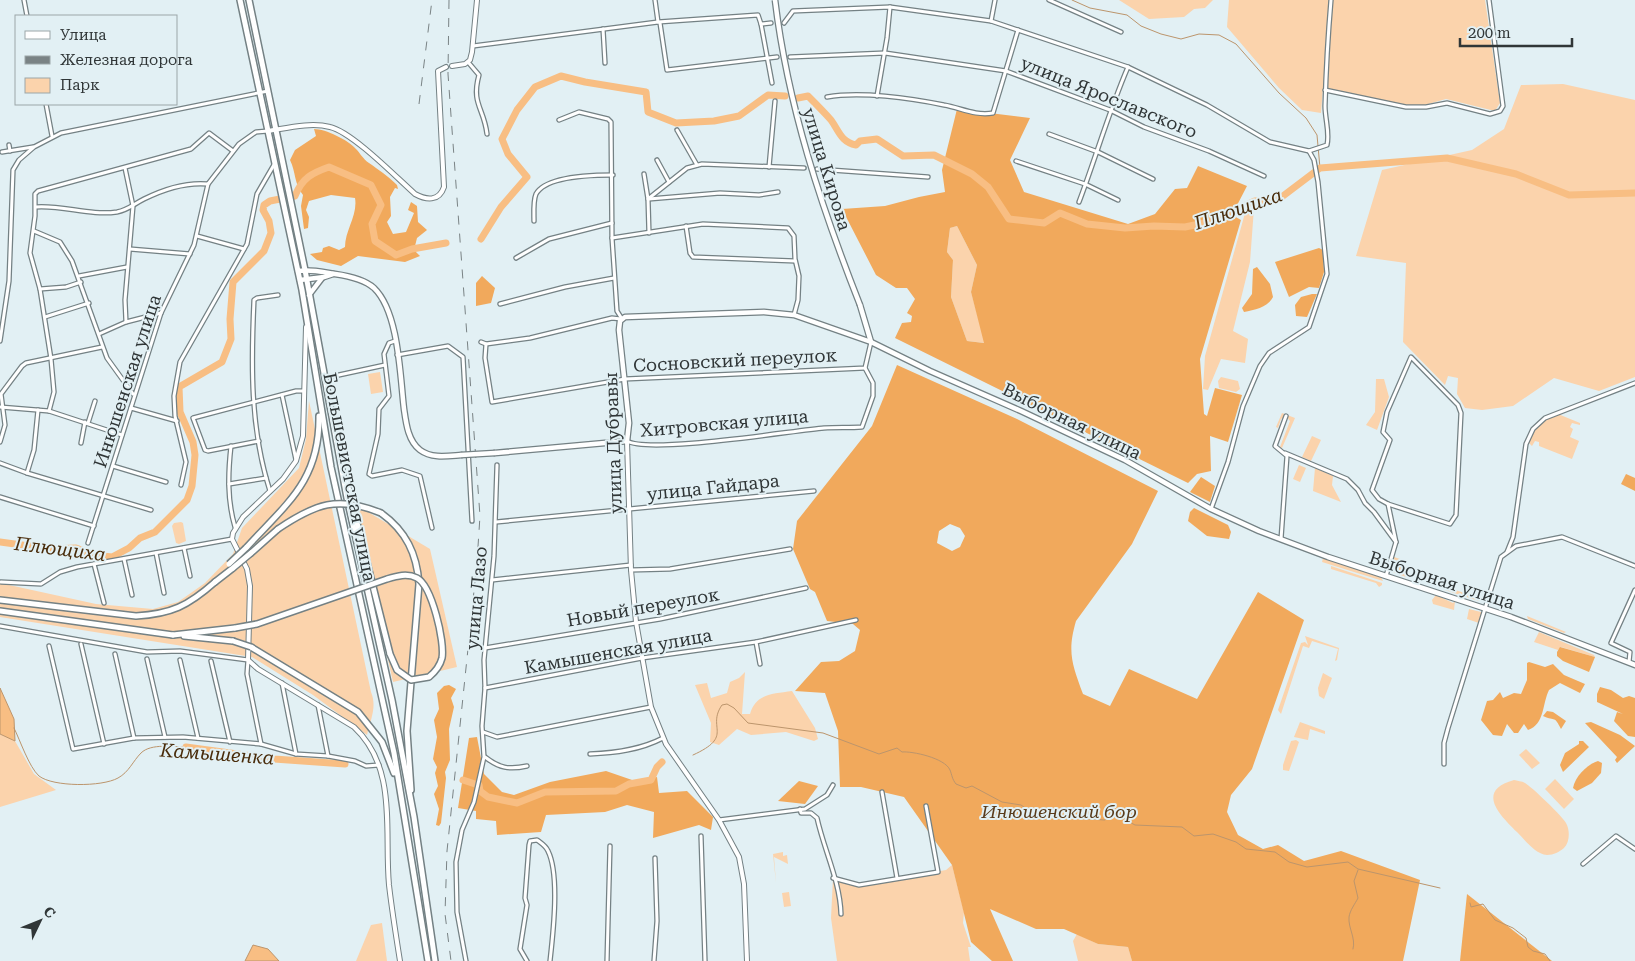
<svg xmlns="http://www.w3.org/2000/svg" width="1635" height="961" font-family="'Roboto Serif',serif">
<rect width="100%" height="100%" fill="#e2f0f4"/>
<g fill="#fbd3ac">
<polygon points="1119,0 1213,0 1205,8 1194,9 1184,17 1149,19"/>
<polygon points="1229,0 1485,0 1500,103 1495,111 1446,99 1421,106 1401,105 1323,88 1321,113 1302,110 1279,88 1227,27"/>
<polygon points="1563,84 1635,100 1635,377 1599,391 1554,378 1513,406 1482,410 1465,408 1457,394 1458,378 1448,376 1445,385 1403,342 1406,263 1356,256 1382,170 1472,150 1504,129 1521,85"/>
<polygon points="1247,206 1254,208 1250,262 1233,331 1248,339 1245,363 1221,359 1208,390 1203,389 1205,356"/>
<polygon points="957,226 977,265 971,292 985,343 967,341 951,297 953,260 947,252 950,228"/>
<polygon points="380,372 383,392 371,394 368,374"/>
<polygon points="1221,377 1238,381 1240,389 1236,392 1219,388 1218,381"/>
<polygon points="1376,379 1384,379 1389,397 1377,430 1366,425 1375,412"/>
<path d="M309,401L371,692C377,707 371,718 367,735L313,695L252,657L0,617V583L96,604L153,609L178,602L205,583L233,554L242,528L299,468L306,439Z"/>
<polygon points="1282,413 1295,418 1282,448 1280,447 1290,421 1286,416 1281,419 1278,428 1276,427"/>
<path d="M1558,414L1580,423V425L1572,423L1570,427L1573,429L1570,437L1579,441L1572,459L1539,446V442L1535,441L1532,446L1529,443C1533,428 1544,420 1558,414Z"/>
<polygon points="1312,436 1321,440 1311,461 1302,457"/>
<polygon points="1299,465 1306,468 1300,482 1293,479"/>
<polygon points="1315,468 1333,476 1332,485 1341,502 1313,491"/>
<polygon points="353,503 430,549 457,667 393,682"/>
<polygon points="181,522 183,523 186,541 179,544 176,543 172,526 174,523"/>
<polygon points="1394,557 1400,559 1406,577 1390,571"/>
<polygon points="1323,558 1381,577 1383,581 1322,562"/>
<polygon points="1331,566 1382,583 1382,585 1379,587 1376,583 1331,569"/>
<polygon points="1446,587 1483,599 1479,601 1445,590"/>
<polygon points="1436,595 1453,603 1455,601 1454,610 1433,604 1432,600"/>
<polygon points="1469,609 1481,612 1482,617 1479,623 1467,619"/>
<polygon points="1527,616 1566,632 1564,633 1528,619"/>
<polygon points="1539,632 1594,655 1595,657 1561,647 1558,650 1534,642"/>
<polygon points="1305,636 1339,648 1337,660 1335,661 1338,649 1312,641 1309,648 1303,646 1281,714 1278,710 1301,643 1305,642 1308,645"/>
<path d="M745,672L742,714H750C756,693 773,694 792,691L815,728L818,739L814,741L786,732L751,735L737,729L719,745L710,742L711,723L695,685L707,683L711,698L727,693L730,682L739,678Z"/>
<polygon points="1323,673 1332,678 1324,699 1319,696 1318,688"/>
<polygon points="1300,722 1325,731 1325,734 1310,729 1308,740 1294,737"/>
<polygon points="0,734 15,741 34,774 56,790 0,807"/>
<polygon points="1296,740 1299,742 1289,771 1283,770 1283,765 1291,741"/>
<polygon points="1526,749 1540,763 1532,769 1519,755"/>
<polygon points="1555,779 1574,799 1564,809 1545,789"/>
<path d="M1514,780C1517,781 1522,781 1525,783C1531,786 1564,818 1566,823C1570,830 1570,842 1564,848C1559,852 1554,855 1547,855C1535,854 1525,840 1517,832C1500,815 1475,791 1514,780Z"/>
<polygon points="783,852 783,856 787,855 788,864 774,857 776,883 773,854"/>
<polygon points="952,865 964,912 963,923 971,947 968,947 970,961 837,961 831,918 833,878 859,885 946,870"/>
<polygon points="789,892 791,906 784,907 782,893"/>
<polygon points="382,923 387,961 356,961 371,925"/>
<polygon points="1077,934 1098,944 1128,947 1132,961 1078,961 1073,941"/>
</g>
<g fill="#f1a95c" fill-rule="evenodd">
<path d="M957,109L1030,118L1010,160L1024,192L1128,224L1155,214L1175,189L1187,188L1198,166L1247,186L1232,215L1241,220L1200,359L1204,414L1207,416L1215,388L1242,395L1228,442L1210,436L1211,471L1197,474L1188,483L895,338L902,323L911,322L912,316L907,313L915,299L907,288H896L876,275L842,209L885,206L919,197L945,192L942,170ZM957,226L977,265L971,292L984,343L967,341L951,297L953,260L947,252L950,228Z"/>
<path d="M314,129C326,129 348,140 356,149C360,153 363,159 369,163C379,170 388,176 397,185L398,189L395,188L390,197L391,216L387,222L393,234L406,232L414,213L408,210L411,202L417,206L418,222L427,230L417,238L414,250L420,256L405,262L358,256L341,266L317,260L310,254L322,252L323,248L329,246L339,250L345,247C345,230 358,215 355,198L331,195L309,201L306,210L309,217L308,228L304,229L301,206L303,195C294,184 296,172 290,160L295,150L316,136Z"/>
<polygon points="1319,248 1323,250 1324,272 1319,288 1309,287 1289,297 1275,262"/>
<path d="M1257,267L1270,284L1273,297C1268,307 1255,310 1244,312L1242,308L1252,294L1253,269Z"/>
<polygon points="482,276 495,288 491,303 476,306 476,283"/>
<polygon points="1312,294 1317,294 1307,317 1296,316 1295,305 1301,297"/>
<path d="M897,365L1017,419L1158,491L1132,544L1076,621C1067,652 1072,664 1083,694L1110,706L1129,669L1197,699L1258,592L1304,620L1252,769L1231,795L1227,812L1238,835L1263,849L1278,845L1304,861L1341,851L1420,880L1403,961H1132L1128,947L1098,944L1064,929H1036L990,909L1013,961H992L971,942L952,865L904,797L861,787H840L838,731L825,693L795,691L821,662L839,661L855,651L860,630L853,624L827,621L815,592L810,589L793,549L797,521L872,426ZM950,524L960,528L965,536L960,547L952,551L937,543L939,531Z"/>
<polygon points="1626,474 1635,478 1635,491 1621,484"/>
<polygon points="1201,477 1215,486 1210,502 1190,492"/>
<polygon points="1194,508 1228,525 1231,532 1229,539 1207,536 1188,521 1190,512"/>
<polygon points="1560,647 1595,657 1589,672 1563,661 1557,656 1557,652"/>
<path d="M1529,662L1545,667L1553,664L1564,675L1585,684L1580,693L1560,683L1549,690C1542,704 1545,724 1528,730L1524,724L1518,733H1514L1507,724L1502,736L1493,735L1481,720L1487,701L1493,700L1500,692L1503,698L1514,693L1521,694L1527,680V663Z"/>
<polygon points="449,685 456,689 451,698 454,707 449,729 450,760 445,772 446,778 441,823 439,826 436,825 439,809 434,794 438,786 435,773 437,767 433,759 437,737 434,720 439,709 437,693 444,686"/>
<polygon points="1600,687 1611,690 1623,698 1629,696 1635,698 1635,737 1628,736 1614,721 1617,712 1623,714 1597,702 1597,694"/>
<path d="M1547,711L1553,712L1566,721L1561,729C1554,715 1556,722 1543,716Z"/>
<polygon points="1591,722 1620,735 1635,746 1617,763 1615,760 1617,757 1585,723"/>
<polygon points="477,737 484,774 502,792 514,795 550,782 606,771 635,781 657,777 659,793 687,791 713,817 711,830 699,825 653,838 654,812 627,805 605,812 546,815 541,832 497,835 496,821 476,819 476,811 458,808 469,738"/>
<polygon points="1579,741 1583,741 1589,747 1563,772 1560,765 1565,753 1579,744"/>
<path d="M1598,761L1602,763L1601,773L1592,783L1577,791L1573,788C1575,776 1588,764 1598,761Z"/>
<polygon points="799,781 818,786 805,804 778,801"/>
<polygon points="1467,894 1552,961 1460,961"/>
</g>
<g fill="#f8be83" stroke="#bc956c">
<polygon points="0,688 14,719 15,741 0,734"/>
<polygon points="253,945 268,949 279,961 245,961"/>
</g>
<g fill="none" stroke-linecap="round" stroke-linejoin="round">
<g stroke="#bc956c" stroke-width="1">
<polyline points="1072,0 1090,8 1127,15 1141,26 1161,34 1181,39 1199,34 1219,35 1236,44 1279,93 1306,118 1317,135 1320,168"/>
<path d="M14,728C20,740 29,767 39,776C53,787 102,787 118,778C129,772 133,761 141,753C151,743 174,747 186,747"/>
<path d="M693,755C735,736 706,728 722,705L727,704L734,708L748,723L823,733L879,754L897,748L902,752C912,751 945,758 950,770C952,775 952,779 956,784L966,788L972,786L1002,802L1021,805L1040,818L1049,814L1073,818L1105,820L1113,813L1135,825L1182,827L1194,836L1213,834L1236,842L1246,849L1275,852L1289,862L1307,867L1348,862L1358,869L1440,888"/>
<polyline points="1470,903 1471,907 1483,904 1495,920 1513,928 1526,938 1528,947 1533,951 1545,954 1550,961"/>
<path d="M1353,949C1356,938 1348,928 1349,917C1350,910 1355,904 1358,898L1354,881L1358,870"/>
</g>
<g stroke="#f8be83" stroke-width="7">
<path d="M798,98L808,96C816,104 824,112 831,120C839,131 841,142 856,145L860,141L877,139L903,156L934,155L972,174L988,187L1009,219L1044,223L1060,213L1087,224L1125,228L1154,226L1185,227L1209,222L1255,201L1279,199L1320,168L1447,158L1516,174L1569,195L1635,193"/>
<polyline points="481,239 501,207 527,177 508,154 502,139 517,110 535,87 561,76 585,82 646,92 648,112 676,123 714,121 739,116 768,95 785,96"/>
<path d="M0,542L51,549L76,548L94,555L112,557L129,548L140,538L155,532L187,500L192,486L195,455L193,442L180,412L179,387L222,362L231,339L230,319L233,282L264,251L271,233L269,221L263,210L264,205L270,201L295,196C302,178 312,173 329,167L371,185L381,205L372,224L375,241L396,255L412,249L446,243"/>
<polyline points="186,747 274,759 345,764"/>
<polyline points="463,780 475,784"/>
<polyline points="479,785 480,791 488,797 517,803 545,792 616,791 629,784 651,780 657,767 662,762"/>
</g>
<polyline stroke="#becbce" stroke-width="3" stroke-dasharray="3 1.5" stroke-linecap="butt" points="804,168 817,169"/>
<defs>
<g id="minor">
<polyline points="24,0 27,16"/>
<polyline points="655,0 658,22"/>
<polyline points="1049,0 1121,32"/>
<polyline points="991,21 995,0"/>
<polyline points="660,23 667,70 777,57"/>
<polyline points="784,23 793,11 890,7 991,21 1128,67 1207,105 1270,142 1309,151"/>
<polyline points="761,24 772,83"/>
<polyline points="603,29 605,63"/>
<polyline points="473,46 658,22 758,15 761,24 771,23"/>
<polyline points="790,57 885,53 1006,71 1110,110 1144,127 1209,151 1264,176"/>
<path d="M468,62L479,75C471,104 484,108 487,134"/>
<polyline points="1325,90 1406,107 1426,107 1447,103 1490,114 1500,111 1503,106 1489,0"/>
<polyline points="877,96 887,38 890,7"/>
<path d="M827,97C860,91 910,98 944,105C961,108 975,116 993,113L1018,30"/>
<polyline points="46,104 52,136"/>
<polyline points="559,120 579,112 608,119 611,122 612,238 617,311 622,319"/>
<polyline points="677,130 697,165"/>
<polyline points="1049,134 1098,152 1153,179"/>
<polyline points="9,145 10,151"/>
<polyline points="2,152 33,147"/>
<polyline points="657,160 669,182"/>
<polyline points="1016,161 1085,184 1118,200"/>
<polyline points="769,167 775,101"/>
<polyline points="125,168 133,206 125,300 126,322 161,313"/>
<polyline points="817,169 928,177"/>
<polyline points="644,174 648,199 649,233"/>
<polyline points="648,199 687,168 702,164 804,168"/>
<polyline points="649,199 720,193 759,195 778,192"/>
<path d="M1079,202C1096,157 1109,111 1128,67"/>
<path d="M36,207C63,205 90,216 117,212C128,210 134,204 144,199C164,189 186,182 208,184"/>
<path d="M534,221C534,214 533,201 536,194C546,176 594,175 613,175"/>
<polyline points="686,226 690,253 693,257 795,261"/>
<polyline points="34,231 60,242 72,261 107,358 133,394"/>
<polyline points="197,236 244,249"/>
<polyline points="612,238 703,224 788,228 794,236 795,259 799,276 798,300 794,315"/>
<polyline points="130,249 190,254"/>
<polyline points="516,258 549,239 612,223"/>
<polyline points="79,276 127,267"/>
<polyline points="40,289 66,287 81,282"/>
<polyline points="500,304 565,287 614,278"/>
<polyline points="45,317 89,303"/>
<polyline points="99,334 126,322"/>
<polyline points="0,341 9,281 13,170 19,160 34,147 61,133 268,91"/>
<polyline points="395,341 389,343 384,354 389,396 379,409 378,434 369,474 372,476 402,470 420,476 432,528"/>
<polyline points="481,342 486,344 530,338 612,318 621,319"/>
<polyline points="486,344 485,358 492,402 625,379 865,368 871,342"/>
<polyline points="397,355 448,346 463,357 472,521"/>
<polygon points="1411,357 1458,405 1461,413 1456,515 1450,524 1388,504 1379,499 1372,490 1390,440 1383,432 1387,412"/>
<polyline points="325,378 385,365"/>
<polyline points="282,395 296,460"/>
<polyline points="0,407 49,411 122,435"/>
<polyline points="131,408 177,421"/>
<polyline points="49,411 54,392 51,359 40,289 30,253 35,216 35,194 38,191 191,149 209,133 233,151"/>
<polyline points="88,423 95,401"/>
<polyline points="259,441 208,451 205,450 193,418 296,391 303,391"/>
<path d="M627,441C649,454 790,431 824,428C837,427 849,428 862,427L873,396V383L865,368"/>
<polyline points="0,442 5,425 1,394 22,366 26,363 102,347"/>
<polyline points="81,443 85,422"/>
<path d="M231,446C228,473 227,500 235,527"/>
<polyline points="1285,453 1347,479 1358,490 1365,503 1374,512 1396,542"/>
<polyline points="0,463 27,473 151,510"/>
<polyline points="113,466 166,482"/>
<polyline points="27,473 34,450 38,410"/>
<polyline points="229,484 266,478"/>
<polyline points="181,485 186,462 175,416 174,396 180,362 247,244 257,194 275,163"/>
<path d="M270,491C250,429 251,364 254,300L257,298L278,295"/>
<polyline points="0,497 94,526"/>
<path d="M1211,509L1228,462L1243,406L1260,366L1269,353L1309,327L1327,274L1318,182L1314,160L1309,151L1327,145C1330,133 1325,119 1325,106C1326,71 1328,35 1331,0"/>
<polyline points="496,522 814,491"/>
<polyline points="1281,539 1287,456 1275,446 1286,416"/>
<polyline points="88,543 161,313 194,245 208,184 239,144 256,132 268,131"/>
<polyline points="184,548 190,576"/>
<polyline points="1507,552 1513,537 1526,444 1533,429 1545,418 1635,383"/>
<polyline points="156,553 164,593"/>
<polyline points="124,559 132,595"/>
<polyline points="94,564 104,603"/>
<polyline points="631,570 670,569 790,549"/>
<polyline points="1386,576 1396,542 1388,504"/>
<polyline points="492,580 631,565"/>
<polyline points="1,582 41,584 60,572 77,567 232,539"/>
<polyline points="0,626 147,652 180,651 248,660 247,674 261,744"/>
<polyline points="756,642 760,664"/>
<polyline points="81,644 104,744"/>
<polyline points="49,646 73,749 134,738 183,737 261,744 296,754 328,756 355,761 366,766 379,765"/>
<polyline points="485,648 660,619 806,588"/>
<polyline points="115,654 134,738"/>
<polyline points="147,659 165,737"/>
<polyline points="180,660 198,738"/>
<polyline points="211,661 230,742"/>
<polyline points="1629,662 1630,652 1611,643 1635,590"/>
<polyline points="282,683 296,754"/>
<polyline points="485,688 642,658 756,642 856,620"/>
<polyline points="318,705 328,756"/>
<polyline points="483,732 497,737 651,707"/>
<path d="M590,754C615,753 640,750 663,738"/>
<path d="M485,757C499,768 509,770 527,766"/>
<polyline points="1444,764 1444,743 1448,728 1501,557 1516,546 1562,537 1635,566"/>
<polyline points="882,792 897,878"/>
<path d="M800,809L801,813H811L817,818C824,850 840,881 841,914"/>
<polyline points="719,820 805,809 827,795 833,785"/>
<polyline points="701,836 705,961"/>
<polyline points="1583,864 1616,836 1635,849"/>
<polyline points="833,878 859,885 938,872 926,806"/>
<polyline points="466,961 457,912 456,862 462,830 474,802 484,757 482,726 485,688 484,660 494,556 497,465"/>
<path d="M527,961L520,949L527,905L525,898L529,845L530,841L537,840C541,843 546,846 548,851C560,875 553,934 550,961"/>
<polyline points="607,961 610,846"/>
<polyline points="654,961 657,921 655,858"/>
</g>
<g id="tertiary">
<polyline points="452,66 465,64 470,60 472,52 477,0"/>
<path d="M268,131C287,128 311,122 330,127C352,132 396,177 415,194C426,200 439,202 444,187L438,71L446,67"/>
<path d="M306,327L303,436L296,461L283,479L243,517L233,533L232,539L247,569L250,586L248,660L258,669L354,727C398,768 384,831 389,885C392,911 396,936 400,961"/>
<polyline points="627,441 631,570 636,622 651,707 666,744 719,820 739,857 744,884 747,961"/>
</g>
<g id="secondary">
<path d="M298,271C312,269 322,272 335,274C349,276 364,279 374,288C399,312 400,376 404,409C406,423 408,441 420,450C432,459 448,456 461,455"/>
<polyline points="300,280 324,277 333,274"/>
<polyline points="309,295 322,278"/>
<polyline points="860,305 871,342"/>
<polyline points="495,453 627,441 629,423 619,330 620,321 625,317 764,312 794,315 871,342 930,371 1021,411 1125,460 1211,509 1259,531 1328,557 1511,617 1635,665"/>
</g>
<g id="primary">
<path d="M0,600L136,616C171,614 188,606 215,582"/>
<polyline points="0,611 173,635"/>
</g>
<g id="trunk">
<polyline points="240,0 302,290 331,467 394,753 428,961"/>
<polyline points="249,0 305,270 347,498 392,700 414,817 435,961"/>
<polyline points="347,483 390,654"/>
<path d="M381,513C406,531 417,554 419,584L407,731L411,790"/>
<path d="M246,548C286,504 320,481 319,416"/>
<polyline points="251,553 278,529"/>
<polyline points="215,582 233,568"/>
<polyline points="173,635 235,628"/>
<polyline points="184,636 233,641"/>
<polyline points="251,647 358,712 382,742 394,773"/>
</g>
</defs>
<use href="#minor" stroke="#748184" stroke-width="5.5"/>
<use href="#tertiary" stroke="#748184" stroke-width="6"/>
<use href="#secondary" stroke="#748184" stroke-width="7"/>
<use href="#primary" stroke="#748184" stroke-width="8"/>
<use href="#trunk" stroke="#748184" stroke-width="8"/>
<use href="#minor" stroke="#fff" stroke-width="3"/>
<use href="#tertiary" stroke="#fff" stroke-width="4"/>
<use href="#secondary" stroke="#fff" stroke-width="4.5"/>
<use href="#primary" stroke="#fff" stroke-width="5"/>
<use href="#trunk" stroke="#fff" stroke-width="5"/>
<g stroke="#7a8385" stroke-width="1" stroke-dasharray="9 9" stroke-linecap="butt">
<polyline points="449,0 448,74 480,516 477,562 447,851 445,914 451,961"/>
<polyline points="419,104 432,0"/>
</g>
<defs>
<g id="secondary-bridge">
<path d="M775,0C788,107 821,206 860,305"/>
<polyline points="461,455 495,453"/>
</g>
<g id="trunk-bridge">
<path d="M278,529C315,504 338,495 381,513"/>
<polyline points="229,564 246,548"/>
<polyline points="233,568 251,553"/>
<path d="M235,628L257,624L387,579C397,576 407,573 417,578C432,586 445,642 442,658C440,666 435,672 429,677L411,680L397,670L390,654"/>
<polyline points="233,641 251,647"/>
</g>
</defs>
<use href="#secondary-bridge" stroke="#748184" stroke-width="7" stroke-linecap="butt"/>
<use href="#trunk-bridge" stroke="#748184" stroke-width="8" stroke-linecap="butt"/>
<use href="#secondary-bridge" stroke="#fff" stroke-width="4.5"/>
<use href="#trunk-bridge" stroke="#fff" stroke-width="5"/>
</g>
<g text-anchor="middle" dominant-baseline="central" stroke-width="4" stroke-linejoin="round" paint-order="stroke">
<g font-size="18" fill="#303637" stroke="#e2f0f4">
<text transform="translate(1109 97) rotate(22)">улица Ярославского</text>
<text transform="translate(827 169) rotate(73)">улица Кирова</text>
<text transform="translate(735 360) rotate(-3)">Сосновский переулок</text>
<text transform="translate(127 381) rotate(-72)">Инюшенская улица</text>
<text transform="translate(1072 421) rotate(26)">Выборная улица</text>
<text transform="translate(724 423) rotate(-5)">Хитровская улица</text>
<text transform="translate(613 443) rotate(-92)">улица Дубравы</text>
<text transform="translate(350 477) rotate(79)">Большевистская улица</text>
<text transform="translate(713 487) rotate(-6)">улица Гайдара</text>
<text transform="translate(1442 580) rotate(18)">Выборная улица</text>
<text transform="translate(476 598) rotate(-85)">улица Лазо</text>
<text transform="translate(643 607) rotate(-10)">Новый переулок</text>
<text transform="translate(618 651) rotate(-10)">Камышенская улица</text>
</g>
<g font-size="18" font-style="italic" fill="#593b1b" stroke="#e2f0f4">
<text x="1059" y="811">Инюшенский бор</text>
</g>
<g font-size="19" font-style="italic" fill="#492c0b" stroke="#e2f0f4">
<text transform="translate(1238 209) rotate(-19)">Плющиха</text>
<text transform="translate(60 549) rotate(7)">Плющиха</text>
<text transform="translate(217 754) rotate(4)">Камышенка</text>
</g>
</g>
<rect x="15" y="15" width="162" height="90" fill="#e2f0f4" stroke="#9ba6a8"/>
<rect x="25" y="31" width="25" height="8" fill="#ffffff" stroke="#9ba6a8"/>
<text x="60" y="40" font-size="15" fill="#303637">Улица</text>
<rect x="25" y="56" width="25" height="8" fill="#7a8385" stroke="#9ba6a8"/>
<text x="60" y="65" font-size="15" fill="#303637">Железная дорога</text>
<rect x="25" y="78" width="25" height="15" fill="#fbd3ac" stroke="#9ba6a8"/>
<text x="60" y="90" font-size="15" fill="#303637">Парк</text>
<g transform="translate(40 921) rotate(47)" stroke="#e2f0f4" stroke-width="4" paint-order="stroke">
<path d="M0-4L9 19L0 12L-9 19Z" fill="#303637"/>
<text y="-8" font-size="14" font-weight="bold" text-anchor="middle" fill="#303637">С</text>
</g>
<path d="M1460 38v8h112v-8" fill="none" stroke="#303637" stroke-width="2.5"/>
<text x="1468" y="38" font-size="15" fill="#303637" stroke="#e2f0f4" stroke-width="4" paint-order="stroke">200 m</text>
</svg>
